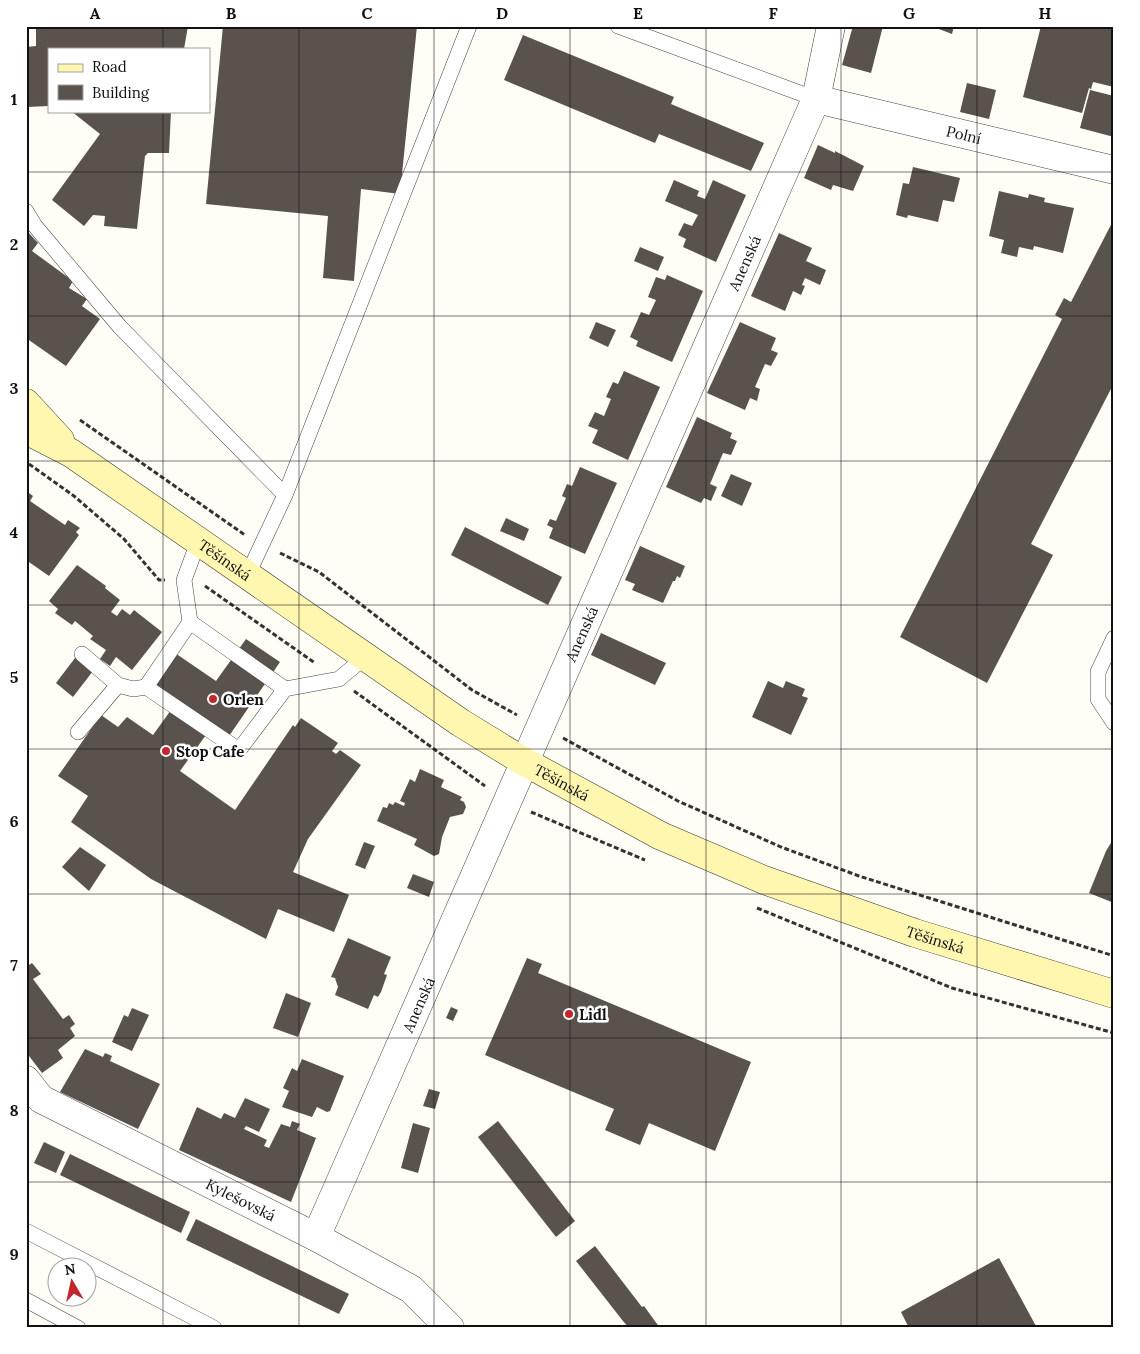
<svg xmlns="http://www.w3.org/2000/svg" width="1140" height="1354" font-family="Lora,serif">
<rect width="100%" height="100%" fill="#fffdf5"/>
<g fill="#5a524d">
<polygon points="36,26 188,26 184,49 49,49 49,106 27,107 26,47 36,46"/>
<polygon points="223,26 417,26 400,194 361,189 354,281 323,278 328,216 206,204"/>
<polygon points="853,26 883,26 871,73 842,65"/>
<polygon points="931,26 954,26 952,34"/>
<polygon points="1041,26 1114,26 1114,87 1093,82 1091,89 1089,88 1082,113 1023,97"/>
<polygon points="523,35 674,97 671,104 764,143 751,171 659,134 655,143 504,80"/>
<polygon points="967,83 996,90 989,119 960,112"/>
<polygon points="1090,90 1114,96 1114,137 1080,128"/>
<polygon points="71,111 171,111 169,153 148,153 145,156 137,229 104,226 105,216 93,215 84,226 52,200 100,134"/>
<polygon points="818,145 835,153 835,151 864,166 853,191 833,185 831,190 804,178"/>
<polygon points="913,167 960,178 954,202 943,200 938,222 908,215 907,218 896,215 903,183 909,184"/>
<polygon points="674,180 699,191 697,196 705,199 713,180 746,195 716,262 683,247 686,239 678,235 684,223 692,226 698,215 665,201"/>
<polygon points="999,191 1028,198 1029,194 1045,198 1044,202 1074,208 1063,253 1034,246 1033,250 1019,247 1017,257 1001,253 1004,240 989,236"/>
<polygon points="1114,219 1114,383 1031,544 1053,555 987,683 900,637 1062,319 1055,315 1064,298 1071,302"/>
<polygon points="26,230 38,243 32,251 73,281 69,288 87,299 74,317 82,306 100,319 66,366 26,338"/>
<polygon points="779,233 812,248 806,261 826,270 820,285 805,278 802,285 805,286 801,295 793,291 785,311 751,296"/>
<polygon points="640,247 664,257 658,271 634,261"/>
<polygon points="667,275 703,291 672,362 636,346 638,341 630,337 641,312 649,315 656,300 648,297 656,277 665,280"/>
<polygon points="596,322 616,330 608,347 589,338"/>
<polygon points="740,322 776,338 771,350 778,353 771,366 765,364 755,387 760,389 757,401 750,398 745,410 707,393"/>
<polygon points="624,371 660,387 628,460 592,443 598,430 588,426 595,412 604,416 611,399 606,397 613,382 618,384"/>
<polygon points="697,417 732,433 730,438 737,441 731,455 723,453 710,484 717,487 711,501 704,498 701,503 666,487"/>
<polygon points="580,467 617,483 585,554 549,538 553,528 547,525 550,519 556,521 566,498 562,496 567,484 572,486"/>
<polygon points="731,474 752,483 742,506 721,496"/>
<polygon points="26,491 33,496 30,501 65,525 68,520 80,528 76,532 79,535 49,576 26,560"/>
<polygon points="506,518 529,529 524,541 500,531"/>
<polygon points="465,527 562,577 548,605 451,555"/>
<polygon points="640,546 685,566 680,578 677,576 675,581 673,581 663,603 632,590 635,584 625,580"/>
<polygon points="77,565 106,586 105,588 120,600 111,612 117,616 122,609 130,615 134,610 162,632 132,670 116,657 110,666 100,659 106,650 90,639 93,636 75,621 72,625 55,613 58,609 49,601"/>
<polygon points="601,633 666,663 655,685 591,655"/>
<polygon points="246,639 280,662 227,739 211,728 180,771 235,810 293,725 295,727 301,718 338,743 332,751 336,754 340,750 361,765 308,839 293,872 349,895 334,932 278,909 266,939 151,879 71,822 88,796 58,776 101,715 118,727 127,717 153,735 176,703 151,687 175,653 216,681"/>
<polygon points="75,658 93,671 73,697 56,683"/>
<polygon points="768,681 783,688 786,681 805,689 802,696 808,698 791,735 752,717"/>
<polygon points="420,769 444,780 441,787 462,797 460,800 464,802 466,807 463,814 450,817 442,837 439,854 434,856 414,845 417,839 377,821 383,807 387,808 389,803 393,805 395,802 404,806 405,803 400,801 410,779 415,782"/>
<polygon points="1114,838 1114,903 1089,893 1106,851"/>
<polygon points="364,842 375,846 365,869 355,865"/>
<polygon points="80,847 106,865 89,891 62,867"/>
<polygon points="413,874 434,882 429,897 407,888"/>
<polygon points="348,938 391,957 384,974 387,975 381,992 378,997 374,995 368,1009 335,995 338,987 335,978 331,977"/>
<polygon points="527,958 542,964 538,973 751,1062 715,1151 649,1123 640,1145 605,1130 614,1109 485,1055"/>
<polygon points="32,963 41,974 33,979 63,1019 69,1015 75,1024 70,1028 75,1036 58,1050 63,1058 42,1073 26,1052 26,967"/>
<polygon points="286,993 311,1003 298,1037 273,1028"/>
<polygon points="451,1007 458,1010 453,1021 446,1018"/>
<polygon points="132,1008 149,1015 132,1051 112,1042 124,1015 128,1017"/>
<polygon points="85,1049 103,1057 105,1053 112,1056 110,1061 160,1084 138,1129 60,1092"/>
<polygon points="302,1059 344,1076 330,1111 327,1112 317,1107 312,1117 282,1107 289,1091 283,1088 292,1068 297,1071"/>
<polygon points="429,1089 440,1092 435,1109 423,1106"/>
<polygon points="245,1098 270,1109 259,1132 246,1126 244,1129 267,1140 264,1146 269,1148 281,1124 290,1127 292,1121 300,1124 297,1130 316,1138 291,1202 179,1150 197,1107 221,1119 224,1113 235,1118"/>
<polygon points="498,1121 575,1221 556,1237 478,1137"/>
<polygon points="413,1123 430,1128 418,1173 401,1168"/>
<polygon points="44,1142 65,1152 56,1173 34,1163"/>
<polygon points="70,1154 190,1212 181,1233 60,1175"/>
<polygon points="196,1219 349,1294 339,1314 186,1240"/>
<polygon points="595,1246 642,1307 644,1306 660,1328 629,1328 623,1321 576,1261"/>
<polygon points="999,1258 1037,1328 909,1328 901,1312"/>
</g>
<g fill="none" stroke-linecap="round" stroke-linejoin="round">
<defs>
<g id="lane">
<polyline points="618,26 816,99"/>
<polyline points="26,211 35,226 120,327 285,495"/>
<polyline points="198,542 184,580 190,622 146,687 239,750 285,689 339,679 365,657"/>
<polyline points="247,576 285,495 469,26"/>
<polyline points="190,622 285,689"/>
<polyline points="1114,638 1098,672 1098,699 1114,723"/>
<polyline points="82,654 118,685"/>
<polyline points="78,732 118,685 133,689 146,687"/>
<polyline points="26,1231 214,1328"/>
<polyline points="26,1300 78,1328"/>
</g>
<g id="street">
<path id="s1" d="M816,99L1114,170"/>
<path id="s2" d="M26,1080L41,1099L316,1237L411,1289L450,1328"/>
<path id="s3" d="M316,1237L816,99L831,26"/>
</g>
<g id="secondary">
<polyline points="26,403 60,440"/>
<path id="s4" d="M26,430L71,453L461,723L523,761L661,836L764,880L915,933L1114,994"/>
</g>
</defs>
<use href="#lane" stroke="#444" stroke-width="16"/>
<use href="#street" stroke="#444" stroke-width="29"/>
<use href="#secondary" stroke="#333" stroke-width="29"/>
<g stroke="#333" stroke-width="3" stroke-dasharray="5 2.5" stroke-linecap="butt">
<polyline points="80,420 245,535"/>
<polyline points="29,464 74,496 124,539 159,580 165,580"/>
<polyline points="280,553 319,572 472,690 517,715"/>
<polyline points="205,586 315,663"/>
<polyline points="354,691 485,786"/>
<polyline points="563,738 678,801 781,847 859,876 1114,956"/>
<polyline points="531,812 645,860"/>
<polyline points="757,908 952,988 1114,1033"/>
</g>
<use href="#lane" stroke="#fff" stroke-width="15"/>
<use href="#street" stroke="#fff" stroke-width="28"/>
<use href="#secondary" stroke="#fff6b0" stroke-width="28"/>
</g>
<path fill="none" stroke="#111" stroke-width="1" stroke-opacity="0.55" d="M163,26V49M299,26V1328M434,26V1328M570,26V1328M706,26V1328M841,26V1328M977,26V1328M163,111V1328M26,172H1114M26,316H1114M26,461H1114M26,605H1114M26,749H1114M26,894H1114M26,1038H1114M26,1182H1114"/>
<g fill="#c4262e" stroke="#fff" stroke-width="2">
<circle cx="213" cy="699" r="5"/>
<circle cx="166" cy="751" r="5"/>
<circle cx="569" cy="1014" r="5"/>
</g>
<g text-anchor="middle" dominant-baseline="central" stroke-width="5" stroke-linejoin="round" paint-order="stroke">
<g font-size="15" fill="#111" stroke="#fff">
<text stroke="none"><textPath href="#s1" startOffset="152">Polní</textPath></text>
<text stroke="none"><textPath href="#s3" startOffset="1064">Anenská</textPath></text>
<text stroke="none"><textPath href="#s4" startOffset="238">Těšínská</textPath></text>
<text stroke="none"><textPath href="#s3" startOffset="659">Anenská</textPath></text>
<text stroke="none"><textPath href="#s4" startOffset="642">Těšínská</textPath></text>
<text stroke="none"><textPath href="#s4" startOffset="1048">Těšínská</textPath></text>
<text stroke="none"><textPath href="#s3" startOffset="254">Anenská</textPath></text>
<text stroke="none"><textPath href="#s2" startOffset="248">Kylešovská</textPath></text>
</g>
<g font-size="15" font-weight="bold" fill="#111" stroke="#fff" text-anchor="start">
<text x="223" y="699">Orlen</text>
<text x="176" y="751">Stop Cafe</text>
<text x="579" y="1014">Lidl</text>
</g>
</g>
<rect width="1140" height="1354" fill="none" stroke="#ffffff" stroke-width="55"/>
<rect x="48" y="48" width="162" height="65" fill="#ffffff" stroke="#a0a0a0"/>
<rect x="58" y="64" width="25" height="8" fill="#fff6b0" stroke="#a0a0a0"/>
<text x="92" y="72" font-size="15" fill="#111111">Road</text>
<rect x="58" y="85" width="25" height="15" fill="#5a524d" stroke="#a0a0a0"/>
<text x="92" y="98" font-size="15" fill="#111111">Building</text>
<g transform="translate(72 1282) rotate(351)"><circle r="24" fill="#ffffff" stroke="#a0a0a0"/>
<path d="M0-4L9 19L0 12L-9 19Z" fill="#c4262e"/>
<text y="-8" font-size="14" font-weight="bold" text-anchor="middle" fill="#111111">N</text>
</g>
<rect x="28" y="28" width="1084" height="1298" fill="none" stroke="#111" stroke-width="2"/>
<g font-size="16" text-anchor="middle" font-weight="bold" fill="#111">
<text x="95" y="19">A</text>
<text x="231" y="19">B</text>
<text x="367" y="19">C</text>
<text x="502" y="19">D</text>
<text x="638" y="19">E</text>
<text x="773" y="19">F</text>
<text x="909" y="19">G</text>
<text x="1045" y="19">H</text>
<text x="14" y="105">1</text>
<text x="14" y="250">2</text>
<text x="14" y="394">3</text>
<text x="14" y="538">4</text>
<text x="14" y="683">5</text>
<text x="14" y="827">6</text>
<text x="14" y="971">7</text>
<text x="14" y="1116">8</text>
<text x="14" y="1260">9</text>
</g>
</svg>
